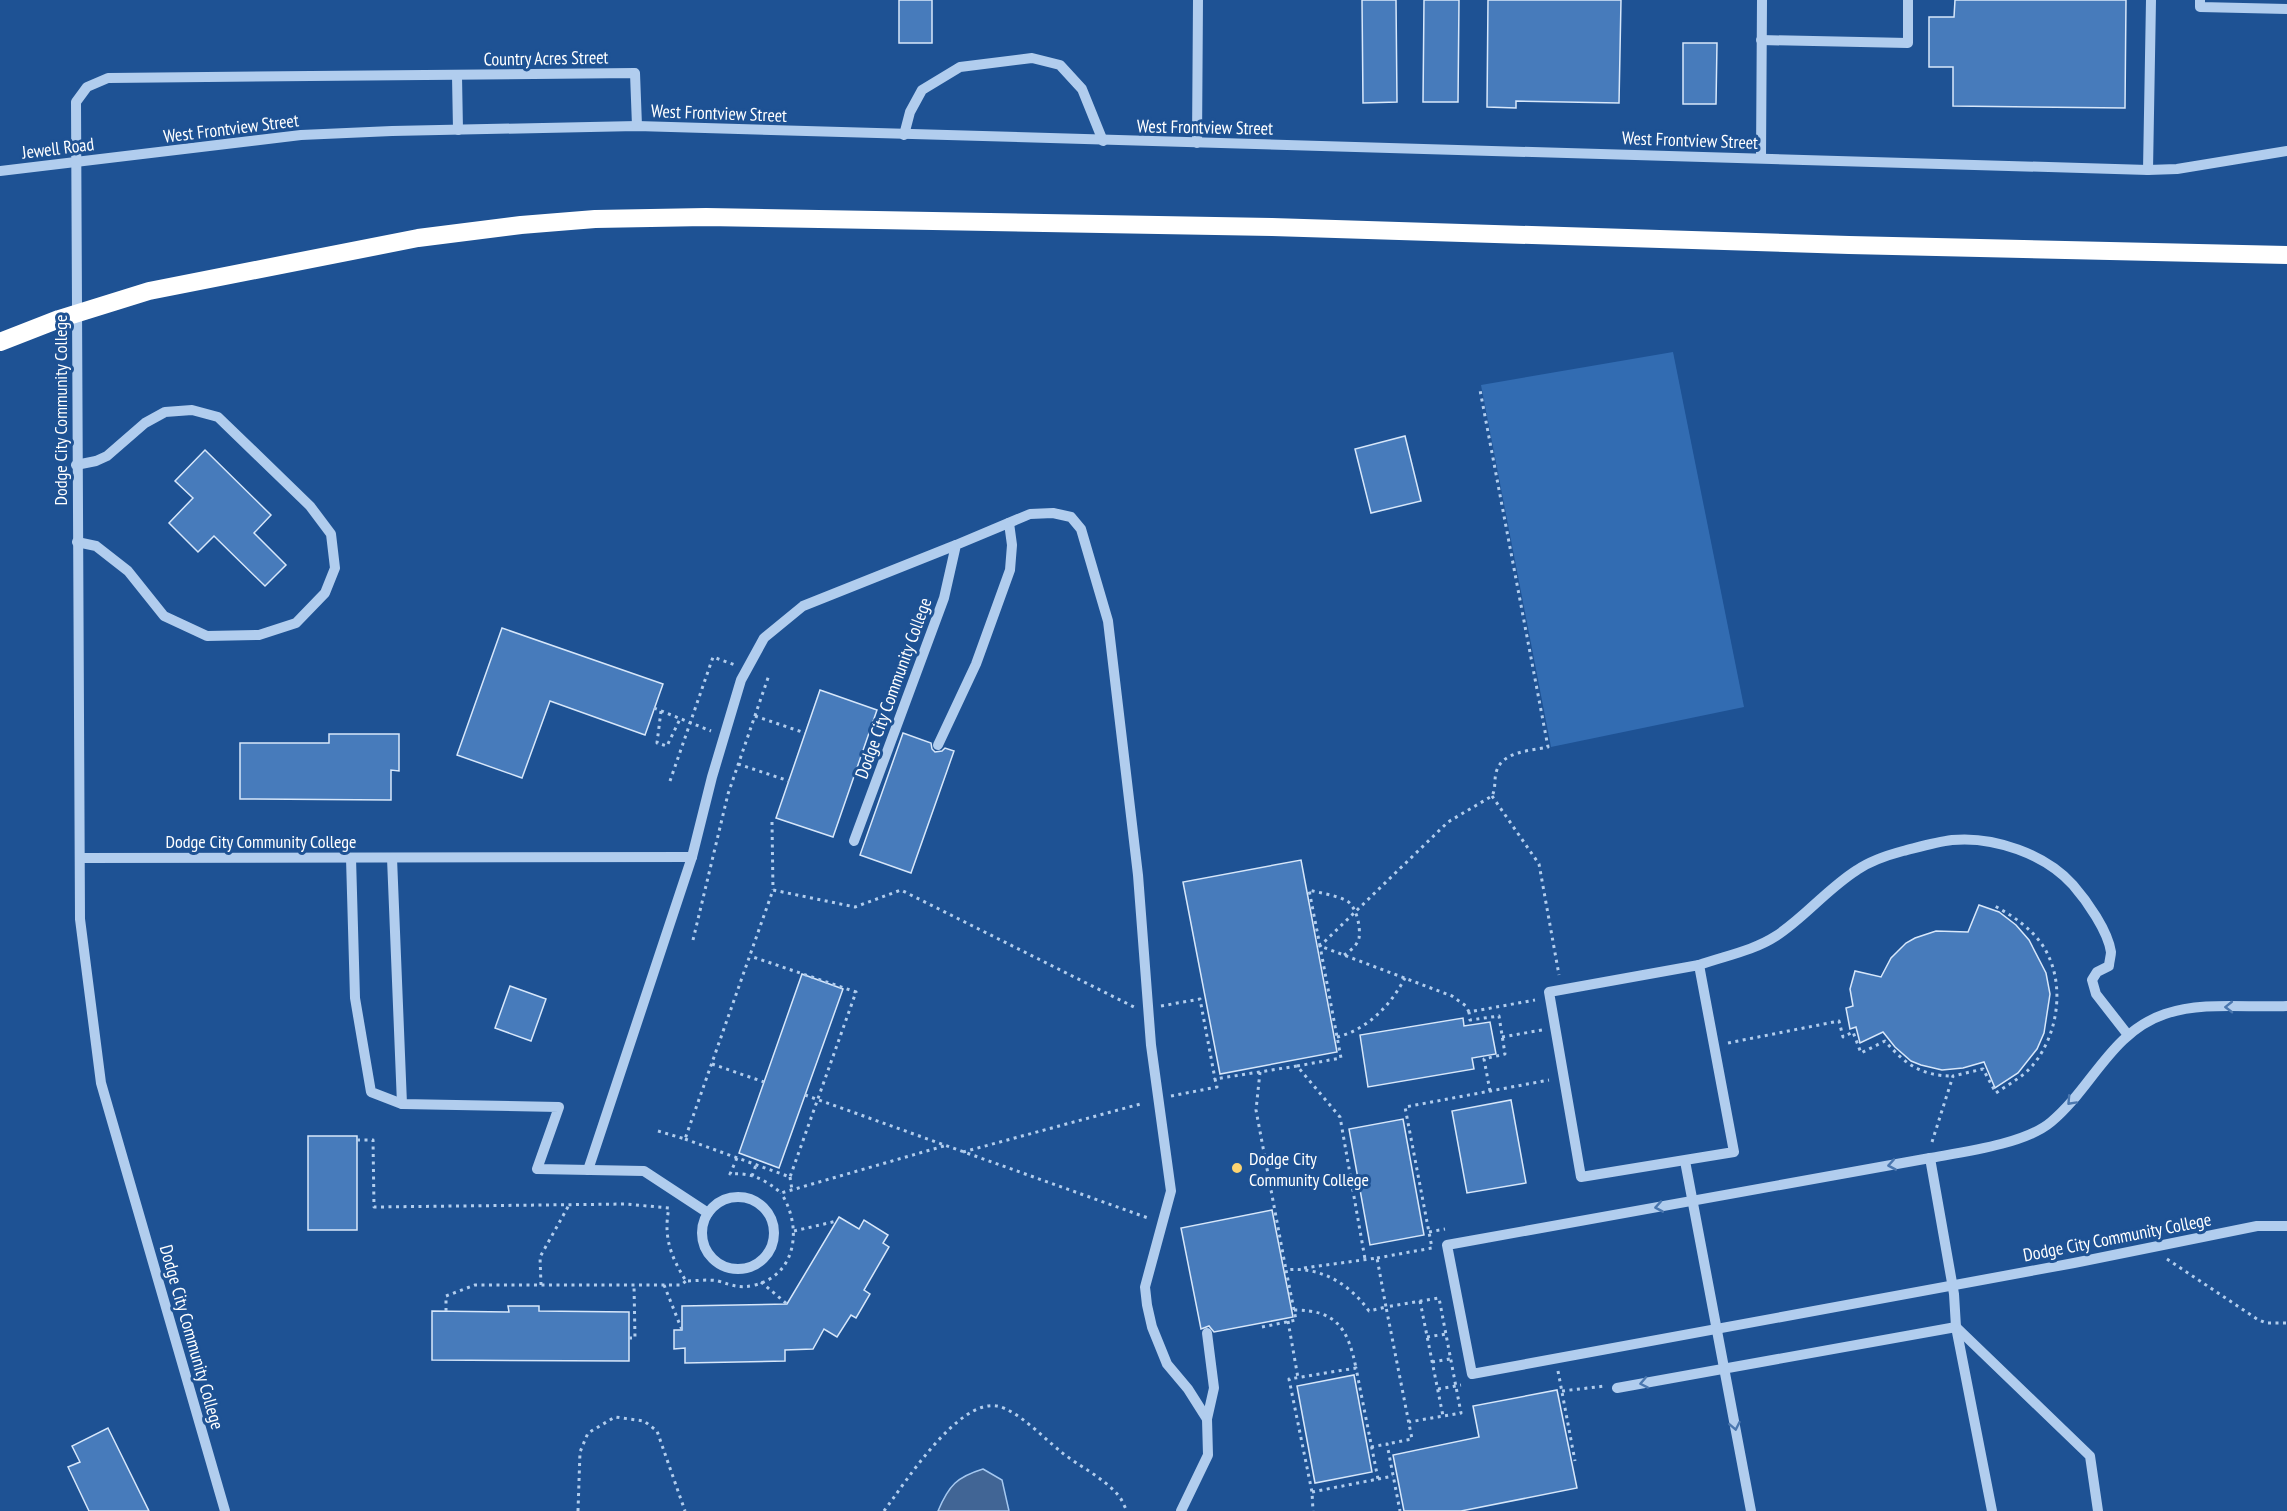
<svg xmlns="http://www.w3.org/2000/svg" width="2287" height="1511" font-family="'PT Sans Narrow',sans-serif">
<rect width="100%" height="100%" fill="#1e5294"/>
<polygon fill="#326cb2" points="1673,352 1744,707 1551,747 1481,385"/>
<path fill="#416595" stroke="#a5c8f0" stroke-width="1.5" d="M983,1469L1002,1480L1009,1511H938C949,1485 957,1477 983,1469Z"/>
<g fill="#477bbb" stroke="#d7e7fa" stroke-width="1.5">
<rect x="899" y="0" width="33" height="43"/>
<polygon points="1362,0 1396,0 1397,102 1363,103"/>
<polygon points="1424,0 1459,0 1458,102 1423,102"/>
<polygon points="1488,0 1621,0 1619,103 1516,101 1516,108 1487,107"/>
<polygon points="1955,0 2126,0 2125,108 1953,106 1953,67 1929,67 1929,17 1954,17"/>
<polygon points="1683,43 1717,43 1716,104 1683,104"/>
<polygon points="1405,436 1421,501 1371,513 1355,449"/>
<polygon points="205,450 271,515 254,533 286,565 265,586 214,536 198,552 169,523 193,498 175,481"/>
<polygon points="502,628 663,684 645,735 550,701 522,778 457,755"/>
<polygon points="820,690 877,710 833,837 776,818"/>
<polygon points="903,733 931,743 932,749 935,752 942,751 945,748 954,751 911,873 860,855"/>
<polygon points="329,734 399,734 399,771 391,770 391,800 240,799 240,743 329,743"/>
<polygon points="1301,860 1337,1052 1220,1074 1183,882"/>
<polygon points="1979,905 1999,912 2016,925 2029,940 2046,973 2050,994 2044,1033 2037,1049 2018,1073 1995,1088 1984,1062 1963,1068 1942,1070 1921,1065 1911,1061 1895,1047 1883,1032 1860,1043 1856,1027 1850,1029 1846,1008 1853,1006 1850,989 1855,971 1881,977 1891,958 1906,943 1915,938 1936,931 1968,932"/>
<polygon points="802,974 843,989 779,1168 739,1153"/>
<polygon points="510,986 546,999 531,1041 495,1028"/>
<polygon points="1463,1018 1464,1026 1490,1022 1496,1054 1472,1058 1474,1069 1368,1087 1360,1035"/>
<polygon points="1511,1100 1526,1183 1467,1193 1452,1111"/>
<polygon points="1403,1119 1424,1235 1370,1245 1349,1129"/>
<rect x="308" y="1136" width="49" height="94"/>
<polygon points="1272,1210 1293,1317 1214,1332 1209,1326 1201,1329 1181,1228"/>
<polygon points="839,1217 859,1229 864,1220 888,1235 883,1243 889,1247 864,1290 870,1294 856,1318 851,1315 837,1337 824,1329 813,1349 785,1350 785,1361 685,1363 685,1348 674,1349 674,1330 682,1330 682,1306 787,1304"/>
<polygon points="508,1306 539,1306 539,1311 629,1312 629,1361 432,1360 432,1311 509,1312"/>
<polygon points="1354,1375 1372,1472 1315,1483 1297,1386"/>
<polygon points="1557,1390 1577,1488 1461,1511 1404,1511 1393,1455 1479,1437 1473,1406"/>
<polygon points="108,1428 149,1511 89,1511 68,1467 80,1462 72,1446"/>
</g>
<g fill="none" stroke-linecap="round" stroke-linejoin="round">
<g stroke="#b1cdee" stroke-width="3" stroke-dasharray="3 4.5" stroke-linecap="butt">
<polyline points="654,708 711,731"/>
<polyline points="661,711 657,743 667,746 680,719"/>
<polyline points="755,716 805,733"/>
<polyline points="738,764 789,781"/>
<polyline points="670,781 713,657 735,665"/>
<polyline points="1492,796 1539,864 1559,975"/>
<polyline points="772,822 773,890"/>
<polyline points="693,940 728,794 769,675"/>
<path d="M1344,955C1350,951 1357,946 1359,938C1361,927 1356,904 1345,900C1335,895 1320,893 1309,890L1320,946L1452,996L1466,1006L1469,1012"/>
<polyline points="1161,1006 1200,999 1215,1079"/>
<path d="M1337,1037C1368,1029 1390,1006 1405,978"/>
<polyline points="1502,1037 1542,1030"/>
<path d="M1728,1043L1839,1021L1843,1037L1853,1032L1861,1053L1885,1041C1905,1064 1921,1076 1953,1076"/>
<polyline points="712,1064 764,1082"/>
<path d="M1297,1066L1341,1058L1320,946L1448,822L1492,796C1496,788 1494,781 1496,773C1501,751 1530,751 1548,747L1480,390"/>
<polyline points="1260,1072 1256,1110 1286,1270"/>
<polyline points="1490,1091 1484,1059 1505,1054 1499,1016 1470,1020 1469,1012 1535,1000"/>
<polyline points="805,1095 1148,1218"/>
<polyline points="1171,1096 1217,1087 1215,1079 1297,1066 1340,1117 1365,1259"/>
<polyline points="658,1131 685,1139 773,890 855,907 901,890 1134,1007"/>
<polyline points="685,1139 790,1177 856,992 750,956"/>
<path d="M357,1140H373L374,1207L626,1204L669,1208C663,1237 671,1257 686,1281C695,1281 709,1279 718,1281C732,1285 739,1289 755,1285C798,1274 802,1225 781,1193"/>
<path d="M1932,1142L1953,1076L1983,1069L1996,1093C2009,1084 2023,1077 2033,1065C2061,1031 2067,973 2037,938C2024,923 2009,914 1993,905"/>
<polyline points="963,1152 1144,1103"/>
<path d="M737,1158L730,1174C751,1172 766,1180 781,1193L944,1146"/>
<polyline points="752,1176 756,1165"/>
<polyline points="790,1177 792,1190"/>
<polyline points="794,1231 837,1221"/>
<polyline points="1429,1232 1445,1229"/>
<polyline points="1377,1258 1432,1248 1405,1107 1549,1080"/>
<polyline points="2167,1259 2257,1319 2266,1323 2287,1323"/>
<polyline points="1304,1268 1377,1258 1386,1307 1439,1298 1461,1413 1409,1422"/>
<polyline points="761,1282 787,1304"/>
<polyline points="541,1285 540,1257 569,1205"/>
<polyline points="664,1285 682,1330"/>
<polyline points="1420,1301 1443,1416"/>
<path d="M1294,1310C1337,1310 1348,1329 1356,1368"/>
<polyline points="446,1311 446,1296 475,1285 681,1285 686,1281"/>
<polyline points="1288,1321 1298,1378"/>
<path d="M1262,1327L1296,1320L1286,1270C1320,1266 1350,1284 1369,1311L1386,1307L1412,1439L1387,1444"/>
<polyline points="1427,1337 1446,1334"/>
<polyline points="629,1338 635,1338 634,1285"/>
<polyline points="1432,1362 1450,1359"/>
<polyline points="1558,1371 1575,1461"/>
<polyline points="1438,1389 1461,1385"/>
<polyline points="1562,1391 1605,1386"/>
<polyline points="1371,1447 1387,1444 1400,1511"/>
<polyline points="1378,1479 1393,1476"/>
<polyline points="1312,1492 1378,1479 1356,1368 1289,1379 1312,1492 1313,1511"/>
<polyline points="578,1511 580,1452 588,1433 615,1417 644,1421 657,1431 685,1511"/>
<path d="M884,1511C905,1483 958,1399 997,1406C1017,1410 1044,1438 1060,1451C1078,1466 1103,1477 1118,1495C1122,1499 1124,1506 1127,1511"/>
</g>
<g stroke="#b1cdee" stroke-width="10">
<polyline points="2200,0 2200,7 2287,9"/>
<polyline points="1761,40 1908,43 1908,0"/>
<polyline points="457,76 458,130"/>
<polyline points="904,135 910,112 922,90 960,67 1032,58 1060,65 1082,89 1103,141"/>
<polyline points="1197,143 1198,0"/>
<polyline points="1761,158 1762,0"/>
<polyline points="2148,170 2151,0"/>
<polyline points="0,171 301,135 392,131 637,126 2148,170 2177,169 2287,151"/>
<polyline points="76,465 96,461 107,456 145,423 165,412 192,410 218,417 310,506 331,534 335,568 325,593 296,623 259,635 207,636 164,616 128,571 96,546 77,542"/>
<polyline points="938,745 976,664 1010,570 1012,545 1009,523"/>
<polyline points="854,841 944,598 956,545 1030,514 1053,513 1071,517 1081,529 1108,621 1138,875 1151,1045 1171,1191 1145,1287 1147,1305 1152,1327 1167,1364 1188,1389 1207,1419 1208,1455 1181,1511"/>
<polyline points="80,858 692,857"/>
<polyline points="351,858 355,998 371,1092 402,1104"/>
<polyline points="392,858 402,1104 559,1107 537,1169 644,1171 708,1213"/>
<polygon points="1699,965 1734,1152 1581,1177 1549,992"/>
<path d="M1699,965C1724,956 1753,951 1776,936C1804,918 1827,889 1857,870C1870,861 1888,855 1903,851C1919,847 1936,842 1952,840C1994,836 2045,854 2073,885C2087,901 2108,931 2111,952C2111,956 2109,962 2109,966L2097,972L2092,980L2096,994L2128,1035"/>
<path d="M2287,1006C2247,1008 2203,1001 2165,1014C2111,1032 2092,1088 2051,1122C2025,1144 1963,1152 1930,1158L1447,1245L1472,1374L2074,1263L2257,1226H2287"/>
<polyline points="1930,1158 1954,1294 1956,1327 1992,1511"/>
<polyline points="1685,1161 1751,1511"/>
<polyline points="588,1170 692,857 712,777 741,680 764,638 803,606 956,545"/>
<circle cx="738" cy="1233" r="36"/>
<polyline points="1207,1333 1214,1388 1207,1419"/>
<polyline points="1617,1388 1956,1327 2090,1456 2098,1511"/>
<polyline points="225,1511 101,1083 80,919 76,102 87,87 108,78 635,73 637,126"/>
</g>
<polyline stroke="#fff" stroke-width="18" points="0,342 59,319 149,291 418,238 521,225 595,219 706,217 1272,227 1849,245 2287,255"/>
</g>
<defs><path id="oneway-chevron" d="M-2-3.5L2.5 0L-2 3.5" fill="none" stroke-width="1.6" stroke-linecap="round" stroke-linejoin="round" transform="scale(1.5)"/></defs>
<g stroke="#4a77af">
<use href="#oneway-chevron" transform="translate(2229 1007) rotate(179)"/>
<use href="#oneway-chevron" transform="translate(2071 1101) rotate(133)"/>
<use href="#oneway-chevron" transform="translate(1892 1165) rotate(170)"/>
<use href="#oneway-chevron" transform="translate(1659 1207) rotate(170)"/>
<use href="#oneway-chevron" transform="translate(1644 1383) rotate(169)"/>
<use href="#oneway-chevron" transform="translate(1735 1426) rotate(79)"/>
</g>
<circle fill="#fdd471" stroke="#1e5294" stroke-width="2" cx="1237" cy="1168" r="6"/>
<g text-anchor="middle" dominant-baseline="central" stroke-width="6" stroke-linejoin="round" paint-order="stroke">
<g font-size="18" fill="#fff" stroke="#1e5294">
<text transform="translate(546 58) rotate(-1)">Country Acres Street</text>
<text transform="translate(719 113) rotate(2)">West Frontview Street</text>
<text transform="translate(1205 127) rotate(1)">West Frontview Street</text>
<text transform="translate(231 128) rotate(-7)">West Frontview Street</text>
<text transform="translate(1690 140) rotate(2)">West Frontview Street</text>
<text transform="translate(58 148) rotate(-7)">Jewell Road</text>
<text transform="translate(60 410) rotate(-90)">Dodge City Community College</text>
<text transform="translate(893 688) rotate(-70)">Dodge City Community College</text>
<text x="261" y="841">Dodge City Community College</text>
<text transform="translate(2117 1237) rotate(-11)">Dodge City Community College</text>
<text transform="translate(192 1337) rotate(74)">Dodge City Community College</text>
</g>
<g font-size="18" fill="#fff" stroke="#1e5294" text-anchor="start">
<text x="1249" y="1158">Dodge City<tspan x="1249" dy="21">Community College</tspan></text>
</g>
</g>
</svg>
